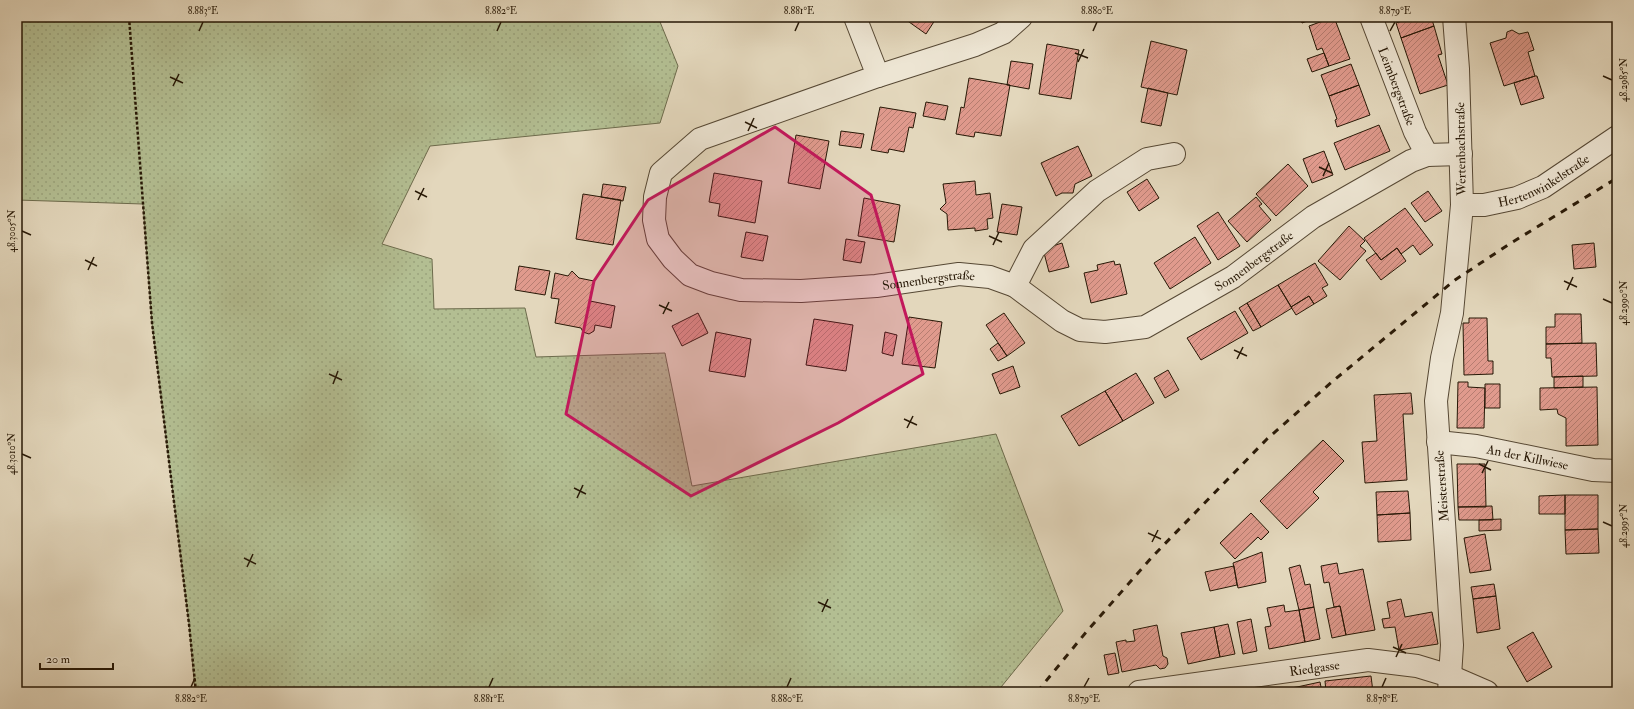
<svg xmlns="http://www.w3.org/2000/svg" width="1634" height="709" font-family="'IM FELL Double Pica',serif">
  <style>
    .grass { fill: url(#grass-dots); stroke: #6d6b4c }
    .building { fill: url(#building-hatch); stroke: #271806 }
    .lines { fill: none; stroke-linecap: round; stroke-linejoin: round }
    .minor-casing { stroke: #564834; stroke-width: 24 }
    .path { stroke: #271806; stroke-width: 2.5; stroke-dasharray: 3 2; stroke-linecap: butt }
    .minor { stroke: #ede5d3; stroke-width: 22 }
    .rail { stroke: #271806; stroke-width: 3; stroke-dasharray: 7 7; stroke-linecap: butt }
    .marked { fill: #c2185b; fill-opacity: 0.2; stroke: #c2185b; stroke-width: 3; stroke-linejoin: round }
    .ticks { fill: none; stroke: #271806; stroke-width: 1.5 }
    .labels { text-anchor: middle; stroke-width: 3; stroke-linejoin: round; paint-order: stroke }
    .street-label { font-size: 13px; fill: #271806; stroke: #ede5d3 }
    .neatline { fill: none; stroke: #271806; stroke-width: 1.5 }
    .ticks-label { font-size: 10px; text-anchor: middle; fill: #271806 }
  </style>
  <defs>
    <pattern id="grass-dots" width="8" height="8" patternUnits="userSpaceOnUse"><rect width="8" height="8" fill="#b3be92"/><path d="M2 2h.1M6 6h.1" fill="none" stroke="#9aa37c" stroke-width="1.8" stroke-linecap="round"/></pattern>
    <pattern id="building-hatch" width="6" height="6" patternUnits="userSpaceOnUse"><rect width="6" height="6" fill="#e09a8d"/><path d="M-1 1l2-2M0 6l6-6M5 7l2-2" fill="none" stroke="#b67d71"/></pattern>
  </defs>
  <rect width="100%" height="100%" fill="#e3d7bc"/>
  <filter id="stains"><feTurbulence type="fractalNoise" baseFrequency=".005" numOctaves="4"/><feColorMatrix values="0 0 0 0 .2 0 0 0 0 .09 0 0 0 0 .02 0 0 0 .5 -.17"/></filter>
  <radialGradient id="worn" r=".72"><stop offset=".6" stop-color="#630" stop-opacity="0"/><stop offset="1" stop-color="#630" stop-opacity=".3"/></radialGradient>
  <path class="grass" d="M17,17H658L678,66L660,123L430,146L382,244L432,259L434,309L525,308L536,357L665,353L692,486L996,434L1063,611L997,692H133L195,691L189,624L152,323L143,204L17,200Z"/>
  <path class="building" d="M902,17H937L926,34Z
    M1300,17H1318L1302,23Z
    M1334,17L1350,59L1329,66L1322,48L1317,50L1309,26Z
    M1414,17H1431L1434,26L1401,38L1396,23Z
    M1434,26L1442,54L1438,55L1448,85L1420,94L1401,38Z
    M1512,30L1519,34L1528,32L1534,50L1528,52L1535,76L1504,86L1490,43L1506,38L1507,32Z
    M1151,41L1187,50L1177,95L1141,87Z
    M1047,44L1079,50L1071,99L1039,94Z
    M1324,53L1329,66L1312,72L1307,59Z
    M1011,61L1033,64L1029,89L1007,85Z
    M1351,64L1359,85L1329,96L1321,75Z
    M1535,76H1537L1544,98L1521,105L1514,83Z
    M969,78L1010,85L1001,136L975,132L974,137L956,134L961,107L964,108Z
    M1359,85L1370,115L1337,127L1335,120L1337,119L1329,96Z
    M1148,88L1168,93L1161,126L1141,122Z
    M926,102L948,106L945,120L923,116Z
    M880,107L916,113L913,128L909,127L904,152L889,149L888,153L871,150Z
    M1379,125L1390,151L1345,170L1334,143Z
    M841,131L864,134L861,148L839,145Z
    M796,135L829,141L820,189L788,183Z
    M1078,146L1092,176L1075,184L1073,193H1062L1056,196L1041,163Z
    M1324,151L1333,175L1312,183L1303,159Z
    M1288,164L1308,186L1276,216L1256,194Z
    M714,173L762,181L755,223L718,216L720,204L709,202Z
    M1147,179L1159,198L1139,211L1127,192Z
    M975,181L976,195L990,193L993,218L987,219L988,229L975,231V228L948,230L947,214L940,209L946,203L943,184Z
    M603,184L626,187L623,201L601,197Z
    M1428,191L1442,211L1425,222L1411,203Z
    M583,194L621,200L613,245L576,239Z
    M1256,197L1262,204L1259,206L1271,220L1247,242L1228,221Z
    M864,198L900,205L894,242L858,236Z
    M1002,204L1022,207L1017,235L997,232Z
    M1405,208L1433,245L1420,255L1413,245L1401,254L1397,248L1381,260L1364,238Z
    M1218,212L1240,246L1218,260L1197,226Z
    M1349,226L1365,241L1360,246L1366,251L1340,280L1318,261Z
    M746,232L768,236L763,261L741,257Z
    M1195,237L1211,263L1170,289L1154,263Z
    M846,239L865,242L861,263L843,260Z
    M1062,243L1069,267L1049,272L1043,249Z
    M1594,243L1596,267L1574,269L1572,245Z
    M1397,248L1406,261L1381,280L1366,260L1376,253L1381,260Z
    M1114,261L1115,265L1120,264L1127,294L1091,303L1084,273L1098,270L1097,265Z
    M1315,263L1328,285L1322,288L1327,296L1314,304L1309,296L1291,307L1278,285Z
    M519,266L550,271L545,295L515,290Z
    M572,271L579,278L594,281L590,301L615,306L611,328L595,325L594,331L589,334L583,332L581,328L555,323L559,299L551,298L555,273L568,276Z
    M1278,285L1292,308L1261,327L1247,303Z
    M1309,296L1314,304L1296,315L1291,307Z
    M1247,303L1261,327L1253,331L1239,308Z
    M1235,311L1248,333L1201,360L1187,338Z
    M698,313L708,333L682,346L672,326Z
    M1004,313L1025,343L1007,356L986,325Z
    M1555,314H1581L1582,343L1546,344V327H1555Z
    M909,317L942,322L935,368L902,364Z
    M1469,318H1487L1488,361H1493V374L1464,375L1463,323H1469Z
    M814,319L853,325L846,371L806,365Z
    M716,332L751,339L745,377L709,371Z
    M885,332L897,335L893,356L882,353Z
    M998,343L1007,356L998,361L990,349Z
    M1596,343L1597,376L1552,377L1551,358H1546V344Z
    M1013,366L1020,387L1000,394L992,374Z
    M1168,370L1179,390L1165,398L1154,378Z
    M1136,373L1154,403L1123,421L1105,391Z
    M1583,376V387L1554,388V377Z
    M1458,382H1468V387L1485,388L1484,428H1457Z
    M1485,384H1500V408H1485Z
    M1597,387L1598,445L1566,446V418L1558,414L1557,409L1540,410V388Z
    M1105,391L1123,421L1079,446L1061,416Z
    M1411,393L1413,414H1403L1407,480L1365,483L1362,442L1377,441L1374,395Z
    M1323,440L1344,461L1313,492L1319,498L1287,529L1260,501Z
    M1457,464H1485L1486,507H1458Z
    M1408,491L1410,513L1377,515L1376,492Z
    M1565,495H1598V529L1565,530Z
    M1565,495V514H1539V496Z
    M1492,506L1493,520H1459L1458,507Z
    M1251,513L1269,532L1261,540L1258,537L1235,559L1220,543Z
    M1410,513L1411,540L1378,542L1377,515Z
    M1501,519V530L1479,531V520Z
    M1598,529L1599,553L1566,554L1565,530Z
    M1485,534L1491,570L1470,573L1464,538Z
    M1262,552L1266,582L1238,588L1233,563Z
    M1337,563L1339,574L1363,569L1375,630L1346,635L1340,606L1334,607L1329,582L1324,583L1321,566Z
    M1300,565L1305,585L1310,584L1314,607L1299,610L1289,568Z
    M1234,566L1237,585L1210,591L1205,572Z
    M1494,584L1496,596L1473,599L1471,587Z
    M1496,596L1500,629L1477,633L1473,599Z
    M1401,599L1405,617L1432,612L1438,644L1399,650L1395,627L1384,628L1382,619L1390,618L1387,602Z
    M1284,605L1285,612L1299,610L1305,642L1269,649L1265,627L1271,626L1267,608Z
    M1340,606L1346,635L1332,638L1326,609Z
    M1314,607L1320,639L1305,642L1299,610Z
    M1251,619L1257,651L1243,654L1237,622Z
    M1228,624L1235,654L1220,657L1214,627Z
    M1157,625L1163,656L1167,658L1168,664L1165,668L1160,669L1156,665L1122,672L1116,642L1126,640V642L1135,641L1133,630Z
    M1214,627L1220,657L1188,664L1181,633Z
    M1533,632L1552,667L1527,682L1507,647Z
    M1115,653L1119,673L1108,675L1104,655Z
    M1371,676L1373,692H1326L1325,681Z
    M1320,682L1322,692H1298L1297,687Z
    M1297,687L1298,692H1266Z"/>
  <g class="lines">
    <defs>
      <g id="minor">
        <path id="s1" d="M855,17L878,76L700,139L661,173L655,197L654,220L658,239L673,259L690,275L711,283L741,290L801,291L876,286L959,274L990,277L1015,286L1062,321L1080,330L1105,332L1145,327L1233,277L1313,217L1411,161L1427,155L1461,154"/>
        <path id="s2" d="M1371,17L1415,132L1427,155"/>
        <path d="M878,76L975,45L1003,33L1021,17"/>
        <path id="s3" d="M1462,205H1484L1517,198L1543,187L1617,137"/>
        <path d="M1015,286L1034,249L1097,191L1147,159L1174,154"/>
        <path id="s4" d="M1438,442L1476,446L1593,470L1617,471"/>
        <path id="s5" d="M1139,692L1368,660L1417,666L1450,676L1487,692"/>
        <path d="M1449,692L1452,645L1436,401L1442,358L1452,313L1462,205L1458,69L1454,17"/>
      </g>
    </defs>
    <use href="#minor" class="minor-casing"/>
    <path class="path" d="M129,17L152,323L189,624L196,692"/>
    <use href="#minor" class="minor"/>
    <path class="rail" d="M1037,692L1087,631L1153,556L1267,439L1333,381L1455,280L1511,243L1617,178"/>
  </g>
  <path class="marked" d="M775,127L871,195L923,374L838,423L691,496L566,414L594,281L648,200Z"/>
  <path class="ticks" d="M199,31L203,22M497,31L501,22M795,31L799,22M1093,31L1097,22M1390,31L1395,22M1075,53L1088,58M1078,62L1084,49M1603,76L1612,80M170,77L183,83M173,86L179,74M745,122L757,128M748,131L754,118M1319,167L1332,173M1323,176L1329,163M415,191L427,197M418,200L424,188M22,231L31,235M989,236L1002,242M993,245L999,232M85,260L97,266M88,270L94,257M1564,281L1577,287M1567,290L1573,277M1603,299L1612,303M659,305L672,311M663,314L669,302M1234,350L1247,356M1237,359L1243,347M329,374L342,380M333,384L338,371M904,419L917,425M907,428L913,416M22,454L31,458M1479,464L1491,470M1482,473L1488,461M574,488L586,494M577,498L583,485M1603,522L1612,526M1148,533L1161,539M1152,542L1158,530M244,558L256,564M247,567L253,554M818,602L831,608M822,612L828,599M1393,647L1406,653M1396,657L1402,644M191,687L195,678M489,687L493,678M787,687L791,678M1084,687L1089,678M1382,687L1386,678"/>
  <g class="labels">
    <g class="street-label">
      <text dy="5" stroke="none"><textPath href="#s2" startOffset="74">Leimbergstraße</textPath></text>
      <text transform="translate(1460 149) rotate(-91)" y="5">Wertenbachstraße</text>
      <text dy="5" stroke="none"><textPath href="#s3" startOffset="87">Hertenwinkelstraße</textPath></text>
      <text dy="5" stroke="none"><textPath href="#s1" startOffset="1021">Sonnenbergstraße</textPath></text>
      <text dy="5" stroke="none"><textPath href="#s1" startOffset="661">Sonnenbergstraße</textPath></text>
      <text dy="5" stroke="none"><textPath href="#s4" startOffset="91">An der Killwiese</textPath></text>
      <text transform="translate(1441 486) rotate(-94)" y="5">Meisterstraße</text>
      <text dy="5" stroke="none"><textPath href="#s5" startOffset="177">Riedgasse</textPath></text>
    </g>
  </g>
  <rect width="1634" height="709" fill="none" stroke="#e3d7bc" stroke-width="44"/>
  <path d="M40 663v6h73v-6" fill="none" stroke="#271806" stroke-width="2"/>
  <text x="46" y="663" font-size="12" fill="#271806" stroke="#ede5d3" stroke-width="3" paint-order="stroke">20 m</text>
  <rect x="22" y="22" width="1590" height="665" class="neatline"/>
  <g class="ticks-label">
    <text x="203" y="14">8.883°E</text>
    <text x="501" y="14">8.882°E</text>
    <text x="799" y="14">8.881°E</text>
    <text x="1097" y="14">8.880°E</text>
    <text x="1395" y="14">8.879°E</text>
    <text transform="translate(1623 80) rotate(-90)" y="4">48.2985°N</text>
    <text transform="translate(11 231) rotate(-90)" y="4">48.3005°N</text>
    <text transform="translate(1623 303) rotate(-90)" y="4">48.2990°N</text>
    <text transform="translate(11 454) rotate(-90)" y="4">48.3010°N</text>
    <text transform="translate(1623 526) rotate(-90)" y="4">48.2995°N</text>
    <text x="191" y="702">8.882°E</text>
    <text x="489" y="702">8.881°E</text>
    <text x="787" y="702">8.880°E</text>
    <text x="1084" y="702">8.879°E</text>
    <text x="1382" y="702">8.878°E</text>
  </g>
  <rect width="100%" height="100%" filter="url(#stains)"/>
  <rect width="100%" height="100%" fill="url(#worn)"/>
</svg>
